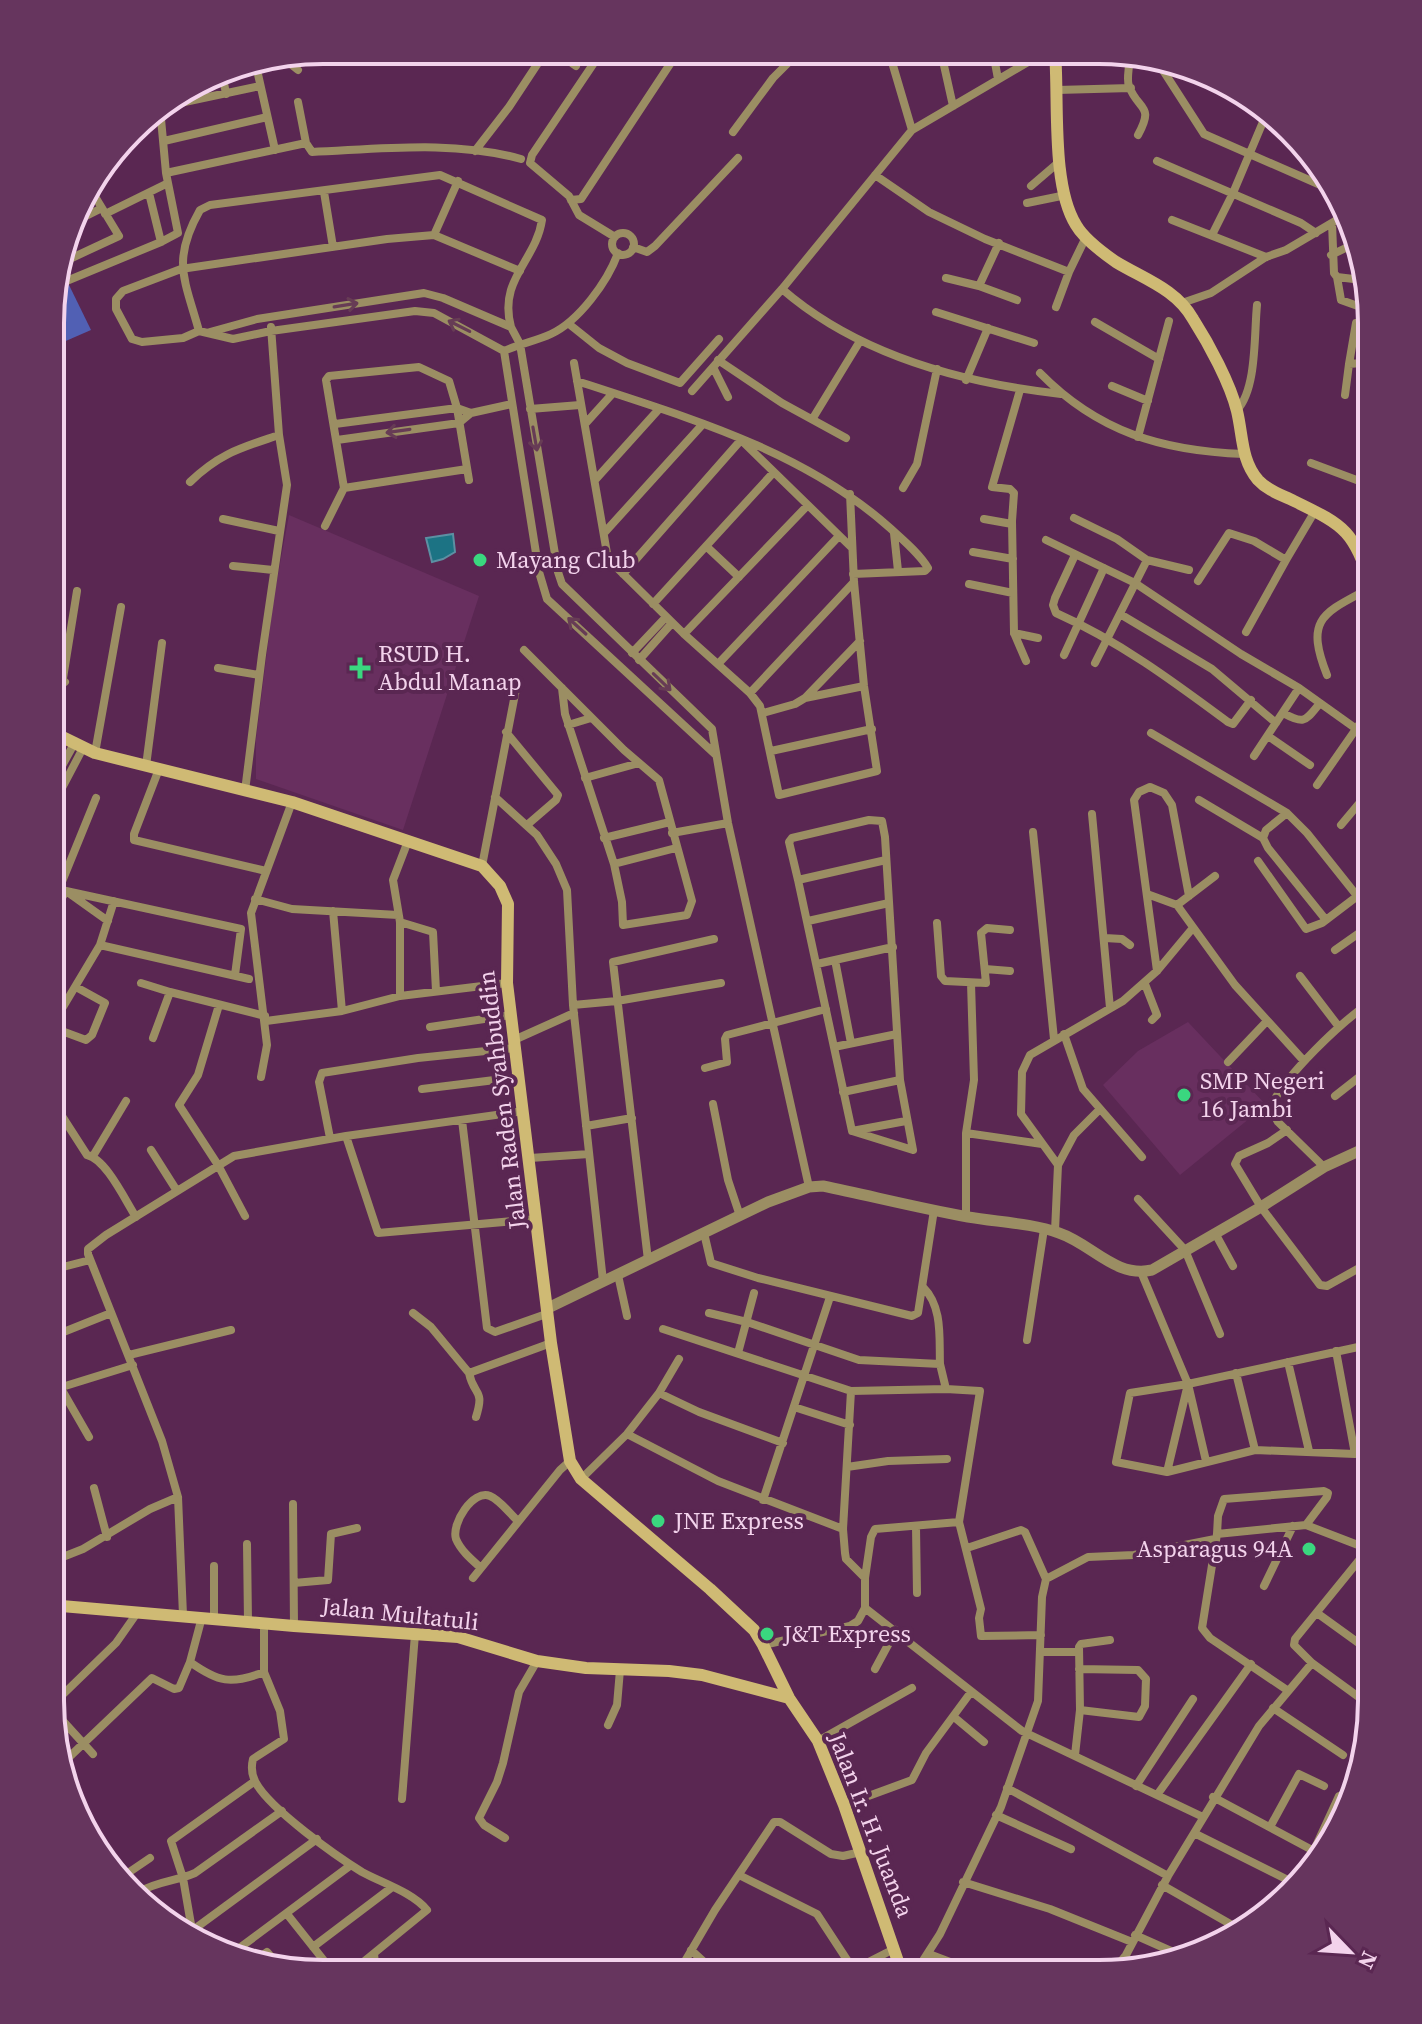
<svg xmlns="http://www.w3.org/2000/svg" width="1422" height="2024" font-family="'Source Serif 4',serif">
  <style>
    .built { fill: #682f5f }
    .green { fill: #5160b4 }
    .water { fill: #1c7384; stroke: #5c90a3; stroke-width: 2 }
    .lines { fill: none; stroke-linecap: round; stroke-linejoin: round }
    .minor { stroke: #9b8e63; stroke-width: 8 }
    .tertiary { stroke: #9b8e63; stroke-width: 11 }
    .secondary { stroke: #cfba74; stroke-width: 12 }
    .oneway { stroke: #673c55 }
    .poi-dot { fill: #3ad77f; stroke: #5a2752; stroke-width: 3 }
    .labels { text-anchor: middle; stroke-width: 8; stroke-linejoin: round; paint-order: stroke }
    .poi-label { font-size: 24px; fill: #f3d3ec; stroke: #5a2752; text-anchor: start }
    .street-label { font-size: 24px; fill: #f3d3ec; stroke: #5a2752 }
    .rim { fill: none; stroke: #f3d3ec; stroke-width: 4 }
  </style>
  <rect width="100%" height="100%" fill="#5a2752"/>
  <path class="built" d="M289,515L479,596L403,830L256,779V739L274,596Z
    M1188,1022L1266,1105L1180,1175L1103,1085L1138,1051Z"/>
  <path class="green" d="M69,285L91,330L52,347V292Z"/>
  <path class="water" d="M453,534L455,552L443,559L432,562L426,538Z"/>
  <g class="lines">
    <path class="minor" d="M468,50L471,56H480L483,50
      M555,51L576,66
      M602,51L532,155L530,163L569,196L579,215L615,237
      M889,52L912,130
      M941,52L953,106
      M993,52L998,79
      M1115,52L1117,58L1129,59C1130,67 1126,79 1129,86C1138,111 1155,104 1138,135
      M255,61L275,150
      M1157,61L1204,134L1325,187L1339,218
      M258,70L288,62L298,70
      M222,72L226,94
      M1214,85L1228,94L1269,112
      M1057,90L1131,88
      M298,102L306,143
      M161,107L260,86
      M733,132L773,78L800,51
      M164,141L267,117
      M475,151L509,107L546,51
      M1157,161L1301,223L1316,233
      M166,173L306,143L312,152C381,149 454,140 521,159
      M875,175L929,212L985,239L1069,272
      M1031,186L1059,162
      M324,192L333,247
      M149,193L161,242
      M571,200L581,199L676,55
      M1027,203L1066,195
      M105,214L168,183
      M1172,220L1266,257
      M74,222L100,209
      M1332,223L1334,273L1337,277L1362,280
      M612 244a11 11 0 1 1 22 0a11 11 0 1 1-22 0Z
      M434,235L458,181
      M1212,235L1233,193L1268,110
      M633,247L647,252L655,246L738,158
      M1331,255L1354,244
      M61,263L119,236L88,185
      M520,271L434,235L387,239L181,269L123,291L116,299V309L132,339L142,342L183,338L199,331L233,339L271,331L415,311L434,313L504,351L539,572L547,599L716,755
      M1337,277L1341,300L1369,310
      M946,278L979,286L999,243
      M979,286L1017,300
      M52,287L161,242L178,233L166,173L160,108
      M782,289C858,355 962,383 1061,394
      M1182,303L1211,293L1266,257L1286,250L1347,214
      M1056,307L1069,272L1086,237
      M936,312L1034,343
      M1095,322L1159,359
      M569,324L599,348L627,363L680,383L719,339
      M199,331C185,280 171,261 200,210L210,205L440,175L542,220C536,261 498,279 511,327
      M210,332L257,319L424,293L443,298L511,327L520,344L558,572L562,584L712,729L728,823L809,1187
      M504,351C519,344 536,341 551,334C579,321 608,281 618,253
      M718,360L782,403L846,438
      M574,363L608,559L684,634L750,693L760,706L779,795L877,771L864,686L854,582L850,494
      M1349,364L1356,323
      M713,367L728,397
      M1040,373C1098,432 1162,451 1244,454
      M966,380L988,328
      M577,381C686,417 803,450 890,528C903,540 919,553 928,568L925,571L853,574
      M1112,386L1148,401
      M1020,390L992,487L1010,489L1014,493L1012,521L1014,633L1026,661
      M692,391L782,289L912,130L1045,52
      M1345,395L1349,364L1362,363L1372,366
      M530,409L580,405
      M1237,410C1257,389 1254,334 1257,305
      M813,418L860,341
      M335,424L457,408L471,413
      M585,424L613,393
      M1138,437L1169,321
      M337,440L459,423L471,413L512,404
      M1311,463L1362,482L1372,489
      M595,480L659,409
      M190,482C220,453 241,448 279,435
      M1362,482L1372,459
      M344,488L467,469
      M903,488L917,464L937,369
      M1074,518L1117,539L1147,560L1095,663
      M223,519L279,531
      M984,519L1012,524
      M325,526L344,488L326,380L329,376L419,367L449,381L457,408L469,480
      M605,532L702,425
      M894,533L898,571
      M1046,540L1135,583L1241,654L1299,688L1355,728
      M706,546L739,577
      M973,552L1013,559
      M1075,555L1055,598L1053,605L1056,613C1119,641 1174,682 1228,722L1233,724L1251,700
      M1147,560L1189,570
      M233,566L273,570
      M623,574L741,440L851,547
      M1198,581L1229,533L1254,541L1286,560L1315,511
      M969,584L1013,593
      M653,604L773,473
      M1120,614L1212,669L1276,723
      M1246,632L1286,560
      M1014,633L1038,638
      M684,634L807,506
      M524,650L624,750L659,780L692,901L687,915L623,925L622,902L614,864L565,714L562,688
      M632,653L666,617
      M1064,655L1104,568
      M639,660L672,623
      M718,664L839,536
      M218,668L259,675
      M52,674L65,682
      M1327,675C1304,617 1324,613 1372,587
      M750,693L854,582
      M805,698L860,641
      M763,713L795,704L805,698L864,686
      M1283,713C1305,725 1305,721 1320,703
      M568,725L591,718
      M506,732L558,795L556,800L527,825
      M1151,733L1287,813L1307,833L1358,897
      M54,734L77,591
      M1268,736L1310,765
      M771,751L872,729
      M95,753L121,607
      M1254,756L1299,688
      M146,766L162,643
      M159,769L134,834V840L266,871
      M585,778L639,763
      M52,784L74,744
      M1317,785L1372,706
      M245,791L262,655L287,485L279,435L271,327
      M495,797L537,835L556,864L567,890L573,1005L603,1281
      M1199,800L1263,838
      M52,807L83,748
      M1287,813L1266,830L1263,838L1268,848L1326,920
      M1092,814L1110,1008
      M1341,825L1372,788
      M1033,832L1054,1039
      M672,833L728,823
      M604,838L670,822
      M1258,861L1306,929L1322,923L1372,885
      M614,864L676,848
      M482,866L516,689
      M798,880L789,842L792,838L869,820L882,821L885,837L900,1080L913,1150L852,1131L798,880L886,860
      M51,886L66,891L241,929L235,975
      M59,889L96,798
      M1147,894L1177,905L1235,985L1304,1061
      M255,899L292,909L398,915
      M1177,905L1215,876
      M333,911L342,1011
      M51,916L66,891L108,921
      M808,921L889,903
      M400,922L433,932L436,991
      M937,923L941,976L945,981L986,983L981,933L987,928L1010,930
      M1105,938L1122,939L1130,945
      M100,945L249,979
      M1335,950L1372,924
      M835,960L851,1043
      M817,964L893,947
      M985,969L1010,971
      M1157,971L1134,800L1139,792L1150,787L1164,793L1172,805L1189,896
      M1300,976L1339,1027
      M141,983L170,992
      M1145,984L1157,1015L1152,1020
      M400,996V922L393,880L408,841
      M219,1005L198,1075L179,1105L218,1165L245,1216
      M573,1005L617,1001L721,983
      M1360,1009L1372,1024
      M266,1021L342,1011L400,996L507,983
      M51,1027L100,945L114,901
      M51,1027L86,1040L92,1035L105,1003L76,987
      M430,1027L511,1015
      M1064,1034L1083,1089L1142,1157
      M153,1038L170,992L265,1016
      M514,1040L574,1013
      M834,1047L897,1034
      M1228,1062L1267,1021
      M705,1068L727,1062L725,1039L727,1035L826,1009
      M261,1077L267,1045L251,913L292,802
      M422,1089L519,1077
      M843,1092L900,1080
      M1335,1096L1372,1067
      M51,1099L87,1155C106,1159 125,1200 136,1217
      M713,1104L728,1180L740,1216
      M462,1120L487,1328L495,1332L549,1313
      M586,1126L632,1118
      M1287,1130L1268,1143L1239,1156L1235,1164L1261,1207L1320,1285L1327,1286L1361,1267
      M852,1131L906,1121
      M966,1133L1042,1144
      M346,1136L378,1233L537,1219
      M330,1138L319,1082L322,1073L418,1058L515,1048
      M151,1150L177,1191
      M93,1156L126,1101
      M530,1158L589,1154
      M1058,1165L1021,1114L1022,1072L1030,1055L1123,1001L1157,971L1192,929
      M1324,1167L1278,1122L1270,1108C1285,1075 1341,1022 1372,1001
      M1138,1199L1185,1250L1220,1334
      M966,1217V1133L974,1080L971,983
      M1055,1231L1058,1165L1074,1135L1100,1109
      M704,1233L711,1263L758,1278L912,1316L918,1313L934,1210
      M1215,1233L1233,1266
      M648,1260L613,962L714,939
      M51,1270L90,1260
      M1141,1272L1188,1384L1372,1344
      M618,1275L627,1316
      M923,1287C943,1307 939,1338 940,1364
      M413,1313L431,1327L469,1373L551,1343
      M709,1313L747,1322L859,1360L940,1364L946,1389
      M663,1329L851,1391
      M51,1337L111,1313
      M1027,1340L1044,1229
      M738,1353L754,1293
      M129,1355L231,1330
      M1288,1362L1309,1451
      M51,1371L89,1437
      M469,1373C474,1397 485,1388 476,1417
      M1236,1373L1255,1450
      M1188,1384L1167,1472L1255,1450L1355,1454L1336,1351
      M62,1387L133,1365
      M659,1393L679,1359
      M794,1407L850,1425
      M627,1434L718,1481L843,1529
      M847,1467L888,1461L947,1459
      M1167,1472L1116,1462L1130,1393L1188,1384L1206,1461
      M581,1479L627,1434L659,1393L699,1412L783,1443
      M94,1488L107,1537
      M763,1500L829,1300
      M293,1504L294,1626
      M959,1522L981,1609L979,1618L981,1636L1041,1635
      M916,1527L917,1593
      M1217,1534L1218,1516L1224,1499L1324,1491L1328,1493L1327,1497L1306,1525
      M247,1544L248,1622
      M967,1548L1021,1530L1025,1532L1046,1579
      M50,1562L83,1549L150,1509L178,1497
      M481,1568C472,1560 461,1551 456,1539C451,1524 473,1489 490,1496C500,1500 510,1514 518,1521
      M473,1578L560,1470L570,1461
      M294,1583L328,1580L331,1534L357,1528
      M1264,1586L1293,1526
      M865,1608V1578L846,1559L845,1553L843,1529L851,1391L946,1389L980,1391L959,1522L875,1529L871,1537L865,1578
      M1317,1613L1371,1652
      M183,1615L178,1497L162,1441L88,1254V1249L106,1235L234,1156L346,1136L524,1111
      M214,1618V1566
      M264,1624V1672L280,1711L284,1739L253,1759C251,1767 252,1776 256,1783C270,1809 336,1856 362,1872C382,1883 412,1892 427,1910L351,1972
      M763,1645L850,1626L858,1621L865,1608L1022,1731L1203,1817
      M1041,1652H1078
      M190,1662C218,1682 231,1685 264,1672
      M1312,1663L1294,1645L1295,1639L1369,1548
      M875,1669L896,1630
      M1079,1669L1138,1670L1146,1679L1145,1706L1139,1717L1080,1710
      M1287,1690L1210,1638L1202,1628L1217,1534L1306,1525L1371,1550
      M51,1706L116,1643L137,1613
      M1273,1708L1343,1755
      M52,1709L93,1754
      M954,1717L984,1742
      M608,1725L617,1705L620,1670
      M818,1741L912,1688
      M1075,1755L1080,1710L1079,1647L1081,1644L1110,1640
      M64,1762L152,1678L174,1689L179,1688L190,1662L202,1617
      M1136,1786L1193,1699
      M1007,1788L1168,1876
      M1157,1795L1251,1664
      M1213,1797L1314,1851
      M402,1799L415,1634
      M844,1805L912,1780L926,1753L971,1692
      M996,1815L1071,1849
      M1270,1827L1299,1774L1324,1786
      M1194,1833L1292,1882
      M505,1838L484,1825L479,1818L497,1782L503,1763L519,1692L537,1661
      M1304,1872L1339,1796L1346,1794
      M125,1875L150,1858
      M739,1875L817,1914L853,1969
      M963,1882L1050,1909L1132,1942
      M1162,1885L1239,1929
      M141,1891L148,1902
      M139,1892C157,1881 177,1881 195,1873L282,1811
      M287,1914L333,1972
      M193,1930L317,1839
      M1135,1935L1180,1955
      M193,1936L183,1878L171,1841L255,1781
      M313,1947L391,1888
      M691,1950L716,1973
      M234,1952L351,1865
      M374,1954L376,1972
      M929,1954L958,1965
      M256,1960L267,1952L283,1970
      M1113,1971L1126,1955L1168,1876L1259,1726L1312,1663L1371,1706
      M678,1973L715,1910L774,1822H780L831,1854L843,1856L861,1852
      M742,1973L747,1969L757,1973
      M847,1973L894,1949
      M915,1973L940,1934L1001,1807L1038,1701L1042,1597L1046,1579L1088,1557L1134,1555L1215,1539"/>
    <path class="tertiary" d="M548,1308L768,1202L809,1187L823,1186C871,1196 919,1208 968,1217C997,1222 1031,1223 1059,1233C1092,1244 1115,1278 1152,1270L1261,1207L1324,1167L1372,1145"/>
    <path class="secondary" d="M1055,52C1059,100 1051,185 1076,225C1084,239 1103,253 1116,262C1144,279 1176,289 1193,319C1209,344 1230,383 1237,411C1243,436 1241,460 1258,480C1268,491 1282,495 1294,501C1348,527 1352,531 1372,586
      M52,732L95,753L292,802L482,866L500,886L508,904L507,983L551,1343L570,1461L581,1479L710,1589L754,1630L763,1645L789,1698L818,1741L844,1805L902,1973
      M50,1605L294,1626L458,1637L537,1661L586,1668L669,1671L702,1675L789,1698"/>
  </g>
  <defs><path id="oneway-shaft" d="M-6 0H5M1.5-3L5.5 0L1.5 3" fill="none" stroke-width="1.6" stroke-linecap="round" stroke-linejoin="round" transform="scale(2)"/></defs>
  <g class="oneway">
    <use href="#oneway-shaft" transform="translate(346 305) rotate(-9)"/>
    <use href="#oneway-shaft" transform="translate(459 326) rotate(-153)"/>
    <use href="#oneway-shaft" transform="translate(398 431) rotate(172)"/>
    <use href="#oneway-shaft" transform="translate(535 439) rotate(80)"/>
    <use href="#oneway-shaft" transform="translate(577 626) rotate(-138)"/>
    <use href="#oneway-shaft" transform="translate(662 682) rotate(44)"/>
  </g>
  <g class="poi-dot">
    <circle cx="480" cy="560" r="8"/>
    <path d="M356 656h8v8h8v8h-8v8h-8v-8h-8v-8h8z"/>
    <circle cx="1184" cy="1095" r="8"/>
    <circle cx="658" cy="1521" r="8"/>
    <circle cx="1309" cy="1549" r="8"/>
    <circle cx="767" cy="1634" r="8"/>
  </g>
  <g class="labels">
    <g class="poi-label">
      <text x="496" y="568">Mayang Club</text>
      <text x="378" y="662">RSUD H.<tspan x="378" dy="28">Abdul Manap</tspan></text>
      <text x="1200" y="1089">SMP Negeri<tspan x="1200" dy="28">16 Jambi</tspan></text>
      <text x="674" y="1529">JNE Express</text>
      <text x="1293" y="1557" text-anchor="end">Asparagus 94A</text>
      <text x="783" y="1642">J&amp;T Express</text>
    </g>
    <g class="street-label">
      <text transform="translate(502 1100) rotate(-97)" y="8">Jalan Raden Syahbuddin</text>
      <text transform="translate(400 1614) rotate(6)" y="8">Jalan Multatuli</text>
      <text transform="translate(871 1825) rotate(69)" y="8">Jalan Ir. H. Juanda</text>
    </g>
  </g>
  <path d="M0 0H1422V2024H0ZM323 64H1099A259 259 0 0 1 1358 323V1701A259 259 0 0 1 1099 1960H323A259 259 0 0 1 64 1701V323A259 259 0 0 1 323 64Z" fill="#66355e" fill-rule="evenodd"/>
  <path class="rim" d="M323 64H1099A259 259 0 0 1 1358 323V1701A259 259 0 0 1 1099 1960H323A259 259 0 0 1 64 1701V323A259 259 0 0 1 323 64Z"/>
  <g transform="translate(1350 1952) rotate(115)" stroke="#5a2752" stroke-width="6" paint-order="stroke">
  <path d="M0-6L14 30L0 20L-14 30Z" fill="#f3d3ec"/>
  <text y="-12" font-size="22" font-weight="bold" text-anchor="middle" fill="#f3d3ec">N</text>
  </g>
</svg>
